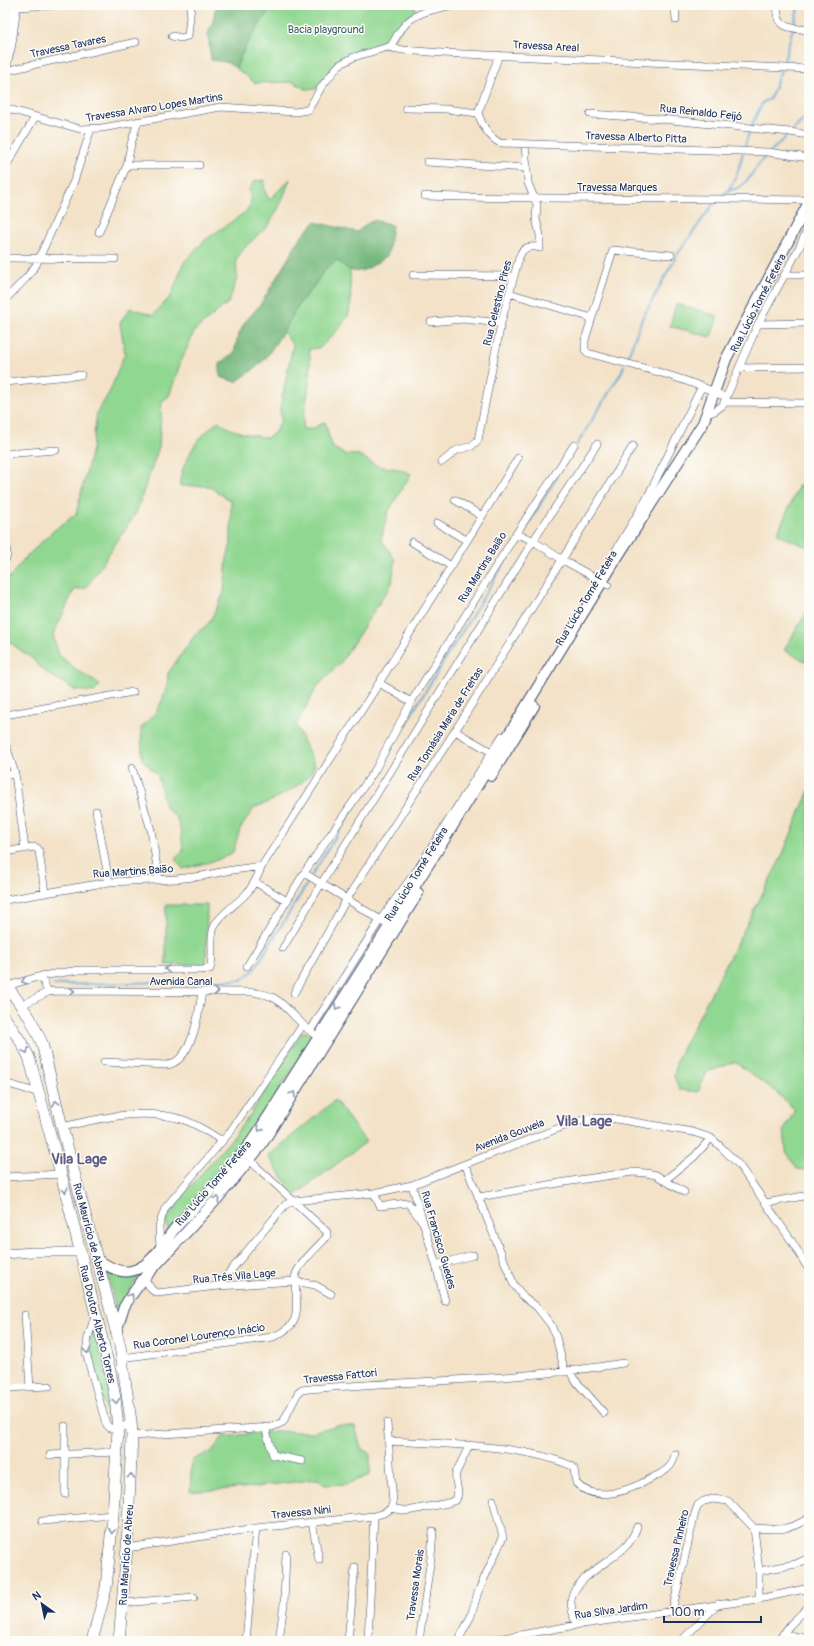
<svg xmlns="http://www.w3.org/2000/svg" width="814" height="1646" font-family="Pangolin,sans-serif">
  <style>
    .green { fill: #90d791; stroke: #568378 }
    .forest { fill: #74b87b; stroke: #48746c }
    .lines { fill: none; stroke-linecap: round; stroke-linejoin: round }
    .stream { stroke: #5da6d4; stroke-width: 2 }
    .minor-casing { stroke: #3b4a6e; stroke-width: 8 }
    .tertiary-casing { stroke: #3b4a6e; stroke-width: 10 }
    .secondary-casing { stroke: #3b4a6e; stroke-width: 12 }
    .primary-casing { stroke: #3b4a6e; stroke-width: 12 }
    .minor { stroke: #fff; stroke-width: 7 }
    .tertiary { stroke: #fff; stroke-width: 9 }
    .secondary { stroke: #fff; stroke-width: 10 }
    .primary { stroke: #fff; stroke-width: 11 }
    .oneway { stroke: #8d97ae }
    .labels { text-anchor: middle; stroke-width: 3; stroke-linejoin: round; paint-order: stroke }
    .park-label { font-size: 11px; fill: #3e616d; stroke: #fdfcf7 }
    .street-label { font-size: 11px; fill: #1b2f5e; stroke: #fdfcf7 }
    .district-label { font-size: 15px; font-weight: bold; fill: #605c87; stroke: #fdfcf7 }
  </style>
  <rect width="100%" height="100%" fill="#fdfcf7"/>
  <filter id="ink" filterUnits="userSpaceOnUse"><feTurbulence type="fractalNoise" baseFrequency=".025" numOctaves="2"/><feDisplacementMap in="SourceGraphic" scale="8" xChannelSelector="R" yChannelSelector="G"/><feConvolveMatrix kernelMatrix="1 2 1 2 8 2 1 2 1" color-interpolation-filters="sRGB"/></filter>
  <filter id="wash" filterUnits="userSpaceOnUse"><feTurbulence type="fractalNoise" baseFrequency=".012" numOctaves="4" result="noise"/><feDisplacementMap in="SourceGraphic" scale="16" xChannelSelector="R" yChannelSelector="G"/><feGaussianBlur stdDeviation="0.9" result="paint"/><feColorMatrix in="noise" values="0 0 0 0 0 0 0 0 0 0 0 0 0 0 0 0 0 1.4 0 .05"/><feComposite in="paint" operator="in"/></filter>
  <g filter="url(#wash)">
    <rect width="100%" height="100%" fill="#f3e2c7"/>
    <path class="green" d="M272,5H415V13L387,47C368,45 348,54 333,67C326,73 321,82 316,89H305L294,82L255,83L236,68L245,47Z
      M290,179L281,203L269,225L247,245L236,259L237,278L229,302L195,330L180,364L169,396L162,401L159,447L136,513L86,588L74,590L53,635L59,655L76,669L100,685L94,692L74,690L67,685L45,672L30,657L5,639V583L24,559L53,531L76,514L92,449L97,413L110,391L125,353L120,323L130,308L153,315L171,296L184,262L205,240L247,211L251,202L249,190L254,181L265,180L264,189L269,200Z
      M337,260L350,270L351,304L348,316L335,333L320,348L309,349C314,375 304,403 303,429H312L325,422L332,447L344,454L359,455L377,466L399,469L411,474L388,512L381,539L395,560L392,583L341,662L317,687L296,725L315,765C313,769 310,775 307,778C294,789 271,803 255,807L240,829L233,852L217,860L183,869L175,859L183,851L181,832L176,817L165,807L158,776L142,759L141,728L156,712L162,701L167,685L168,673L195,635L209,623L224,593L227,558L231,544V501L208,486H180C178,474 190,452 197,442C203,434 211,428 218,421C232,433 249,434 267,438L274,433L281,421L280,408L293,345L283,332L300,302L311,290L327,267Z
      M676,304L718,316L711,337L670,326Z
      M799,485L809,490V548L777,534Z
      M809,608V663L784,650Z
      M809,790V1170L797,1169L786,1151L784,1130L795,1110L775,1091L735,1062L707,1072L698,1092L680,1090L674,1077L677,1059L782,856Z
      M166,905H207L206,964L166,965Z
      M302,1032H305L314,1036L239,1153L168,1233L166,1221L171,1209L228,1143L250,1115Z
      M335,1100L366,1142L295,1195L268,1156Z
      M107,1272C119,1277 127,1280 140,1276L130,1289L117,1314Z
      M95,1332L97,1334L110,1397L111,1419L109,1421L108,1419L89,1352L92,1334Z
      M338,1425L355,1426L361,1448L370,1453V1475L347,1484L324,1485L318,1479L255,1487L190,1492L192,1460L211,1452L223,1437L275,1431L313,1432Z"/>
    <path class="forest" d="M221,5H272L245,47L236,68L226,62L211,60L208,34L213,21L215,9Z
      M375,220L392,225L388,255C379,261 362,276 350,270C345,268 341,263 337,260L327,267L311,290L300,302L283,332L265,359L253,370L236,382L220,377V363L234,353L238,336L245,322L260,305L301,237L315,222L357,232L369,222Z"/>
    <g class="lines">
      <path class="stream" d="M783,65L799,5
        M793,130L809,114
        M771,151L790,133
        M729,189C739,175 740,161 745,145C750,129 755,116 763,102L770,99L781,70
        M719,197C727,188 734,191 741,186C753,177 757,163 768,154
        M626,361L642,319L677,255L716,200
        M576,446L621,373L624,366
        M390,749L557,477
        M312,875L360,797
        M53,985L241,980L254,970L310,879
        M5,1004L11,1001"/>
    </g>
  </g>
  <g filter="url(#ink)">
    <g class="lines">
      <defs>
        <path id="minor" d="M675,5L676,20
          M778,5C775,29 790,28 809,30
          M15,7L57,5
          M172,36L181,38L188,36L191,5
          M390,47C395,40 398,32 404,26C415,11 436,10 452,5
          M499,55L478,113C482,125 489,137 500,143L768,152L809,158
          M5,71L136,42
          M5,108L80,129L102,128L221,107L295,112L308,110L322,86L339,65L354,57L388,47L403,50L442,53L809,69
          M406,108L446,109L478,113
          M590,114L661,119L790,132L809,135
          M427,162L526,168
          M127,165H199
          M5,168L35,117
          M425,196C553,200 681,197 809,200
          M99,232L127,165L131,144L138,121
          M671,255L613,250L585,340V350L588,353C633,366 679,375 721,395
          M5,258L115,259
          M413,275L514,276
          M785,275H809
          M509,293L592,318
          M5,300L27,277L36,265L74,181L91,129
          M431,322L463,319L501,323
          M758,324L809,323
          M739,368L809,367
          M5,382L81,375
          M724,402L809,403
          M707,414L715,411L723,405L758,324L799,248L809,226
          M5,454L56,450
          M442,462L457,450L472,446L478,440L501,323L519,258C522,247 530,245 540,248V235L536,219L537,205L528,183L525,145
          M455,500L482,516
          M437,523L466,540
          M5,532L7,556L5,561
          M516,534L530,539L561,559L608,585
          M412,542L451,566
          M616,550L646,500L702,386
          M379,683L411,702
          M5,715L133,692
          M455,731L495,754
          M7,748L15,774L25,849
          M132,768L151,830L159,880
          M5,775L15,774
          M96,811L109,882
          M5,852L33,847L37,848L39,851L45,893
          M304,873L384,922
          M255,882L287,901
          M5,900L109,882L176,879L202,876L226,871L262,866
          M283,948L321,884L533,541L597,444
          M247,966L304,873L375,770L411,702L516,534L574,445
          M41,976L48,992
          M7,986L41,976L79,970H201L210,969C215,954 208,937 216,923C224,912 236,904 245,895C253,887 258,876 262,866L379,683L518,458
          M294,993L346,900L455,731L633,446
          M22,1005L48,992L56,991L253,992C260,994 267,994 274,998C288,1006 299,1024 314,1034
          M310,1031L380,920L419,867L502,736
          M104,1062L166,1065C192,1063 199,1013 202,992
          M5,1083L39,1093
          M62,1127C100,1118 142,1108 181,1119C195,1123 210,1133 222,1141
          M465,1164L514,1285L524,1297L537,1307L551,1325L556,1337L565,1372
          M5,1177L61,1174
          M665,1180L694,1157L711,1138
          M412,1185L436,1265L445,1301
          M374,1193L380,1206L408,1203L422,1221
          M479,1197L565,1182L633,1172L646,1173L656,1175L684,1192
          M766,1203L809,1195
          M160,1249L159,1226L165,1208L230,1132L302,1026
          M436,1265L473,1255
          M144,1278L152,1290L157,1293L218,1286L295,1281L315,1285L331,1294
          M218,1286L285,1205L293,1201L374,1193L412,1185L465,1164L575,1122L595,1118H610L693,1132L711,1138L721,1147L739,1165L791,1240L809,1270
          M25,1315L30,1387
          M95,1316L88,1337L86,1353L106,1424L110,1428L121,1429L131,1421
          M122,1358L273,1337C297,1326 298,1318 296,1293C295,1286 294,1280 296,1274C299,1264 316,1248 324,1240L327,1236V1232L246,1157
          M570,1371L574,1379L604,1413
          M5,1388L49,1386
          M65,1426V1494
          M265,1427L273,1455L302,1461
          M132,1436L272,1427L283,1422L298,1393L302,1390L309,1389C413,1380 519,1381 623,1363
          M388,1441C444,1444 521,1444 572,1466L574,1469L576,1483C595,1504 631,1490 652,1478C657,1475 664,1473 668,1468C672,1465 674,1459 675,1454
          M50,1455L116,1452
          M391,1508L407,1511L448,1503L456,1500C461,1491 454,1483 456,1473L469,1446
          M42,1521L113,1515
          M312,1522L319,1560
          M754,1528C778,1530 788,1531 809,1518
          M127,1548L256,1528L374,1516C383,1513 390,1513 393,1503L387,1423
          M759,1571L796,1564L809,1558
          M123,1603L194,1597
          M672,1612L695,1513L698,1505L704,1501L713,1499L728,1501L754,1528L759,1571V1599
          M576,1625C574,1618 571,1609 571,1601C572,1580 611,1561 624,1548C631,1542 634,1535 637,1527
          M783,1634L809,1639
          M246,1641L256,1528
          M279,1641L284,1603L286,1554
          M348,1641L355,1567
          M368,1641L374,1516
          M419,1641L431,1557L433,1531
          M458,1641L471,1616L478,1592L503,1537L493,1500
          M486,1641L576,1625L759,1599L809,1588
          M681,1641L718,1604
          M778,1641L790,1625L809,1606"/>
        <path id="tertiary" d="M5,1254L33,1252H81"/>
        <path id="secondary" d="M491,776L534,706
          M97,1260C107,1265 119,1274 131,1271C153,1266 163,1242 176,1227C205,1197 233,1168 257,1134L444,840L618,556L703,423L726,359L809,202
          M116,1332L124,1307L130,1297L144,1278L217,1199L260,1147L418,893"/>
        <path id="primary" d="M5,64L10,44L15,5
          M5,983L30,1018L42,1043L62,1127L120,1346L131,1421L132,1436L127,1548L119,1641
          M5,1018L21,1042L29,1057L61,1174L110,1371L115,1398L118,1429L113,1515L106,1588L92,1641"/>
      </defs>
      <use href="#minor" class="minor-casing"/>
      <use href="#tertiary" class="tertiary-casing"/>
      <use href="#secondary" class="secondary-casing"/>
      <use href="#primary" class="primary-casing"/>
      <use href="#minor" class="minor"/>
      <use href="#tertiary" class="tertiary"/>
      <use href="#secondary" class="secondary"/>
      <use href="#primary" class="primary"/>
    </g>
    <defs><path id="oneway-chevron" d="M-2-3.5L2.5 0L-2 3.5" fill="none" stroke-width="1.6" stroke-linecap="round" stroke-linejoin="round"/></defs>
    <g class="oneway">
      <use href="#oneway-chevron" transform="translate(167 969) rotate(179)"/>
      <use href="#oneway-chevron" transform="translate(24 981) rotate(164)"/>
      <use href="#oneway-chevron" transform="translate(72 991)"/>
      <use href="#oneway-chevron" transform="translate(216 992)"/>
      <use href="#oneway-chevron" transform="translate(337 1007) rotate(123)"/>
      <use href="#oneway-chevron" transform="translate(26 1051) rotate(65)"/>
      <use href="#oneway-chevron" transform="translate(293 1094) rotate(-58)"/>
      <use href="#oneway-chevron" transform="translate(56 1103) rotate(-104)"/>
      <use href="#oneway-chevron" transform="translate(260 1129) rotate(123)"/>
      <use href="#oneway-chevron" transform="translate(65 1190) rotate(76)"/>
      <use href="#oneway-chevron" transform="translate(217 1199) rotate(-48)"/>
      <use href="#oneway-chevron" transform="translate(131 1296) rotate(-57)"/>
      <use href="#oneway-chevron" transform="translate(87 1351) rotate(86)"/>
      <use href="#oneway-chevron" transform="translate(116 1401) rotate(84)"/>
      <use href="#oneway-chevron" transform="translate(131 1476) rotate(-87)"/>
      <use href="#oneway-chevron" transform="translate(112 1531) rotate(95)"/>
    </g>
  </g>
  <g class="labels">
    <g class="park-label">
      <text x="326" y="33">Bacia playground</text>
    </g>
    <g class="street-label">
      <text transform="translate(68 46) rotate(-12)" y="4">Travessa Tavares</text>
      <text transform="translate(546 46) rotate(3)" y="4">Travessa Areal</text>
      <text transform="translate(154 107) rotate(-9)" y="4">Travessa Alvaro Lopes Martins</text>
      <text transform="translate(701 112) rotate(6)" y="4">Rua Reinaldo Feijó</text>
      <text transform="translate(636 137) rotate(2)" y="4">Travessa Alberto Pitta</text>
      <text x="617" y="191">Travessa Marques</text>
      <text transform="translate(497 303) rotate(-76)" y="4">Rua Celestino Pires</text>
      <text transform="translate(758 303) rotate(-63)" y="4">Rua Lúcio Tomé Feteira</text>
      <text transform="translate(482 567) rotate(-58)" y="4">Rua Martins Baião</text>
      <text transform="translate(586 598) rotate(-59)" y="4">Rua Lúcio Tomé Feteira</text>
      <text transform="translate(445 724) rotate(-58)" y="4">Rua Tomásia Maria de Freitas</text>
      <text transform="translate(133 871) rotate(-4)" y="4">Rua Martins Baião</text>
      <text transform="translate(416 874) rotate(-58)" y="4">Rua Lúcio Tomé Feteira</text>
      <text x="181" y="985">Avenida Canal</text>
      <text transform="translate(509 1135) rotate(-21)" y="4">Avenida Gouveia</text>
      <text transform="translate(213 1183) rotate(-49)" y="4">Rua Lúcio Tomé Feteira</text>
      <text transform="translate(90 1232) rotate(75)" y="4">Rua Maurício de Abreu</text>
      <text transform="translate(439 1240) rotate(74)" y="4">Rua Francisco Guedes</text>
      <text transform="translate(234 1276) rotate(-5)" y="4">Rua Três Vila Lage</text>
      <text transform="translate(98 1324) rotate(76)" y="4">Rua Doutor Alberto Torres</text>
      <text transform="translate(199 1336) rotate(-8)" y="4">Rua Coronel Lourenço Inácio</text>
      <text transform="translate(340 1376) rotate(-6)" y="4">Travessa Fattori</text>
      <text transform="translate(301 1512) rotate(-6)" y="4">Travessa Nini</text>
      <text transform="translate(676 1548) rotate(-77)" y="4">Travessa Pinheiro</text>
      <text transform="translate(126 1555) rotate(-86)" y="4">Rua Maurício de Abreu</text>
      <text transform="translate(415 1585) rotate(-82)" y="4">Travessa Morais</text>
      <text transform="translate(611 1610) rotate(-8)" y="4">Rua Silva Jardim</text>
    </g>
    <g class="district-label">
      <text x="584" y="1126">Vila Lage</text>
      <text x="79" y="1164">Vila Lage</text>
    </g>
  </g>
  <rect width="814" height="1646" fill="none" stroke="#fdfcf7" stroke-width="20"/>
  <g transform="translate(42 1604) rotate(327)" stroke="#fdfcf7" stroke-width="3" paint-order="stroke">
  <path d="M0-3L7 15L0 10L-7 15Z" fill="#1b2f5e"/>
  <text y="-6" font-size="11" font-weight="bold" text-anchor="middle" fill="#1b2f5e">N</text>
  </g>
  <path d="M664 1616v6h97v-6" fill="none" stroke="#1b2f5e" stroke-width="2"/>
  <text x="670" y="1616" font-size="12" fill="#1b2f5e" stroke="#fdfcf7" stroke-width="3" paint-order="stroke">100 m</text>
</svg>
